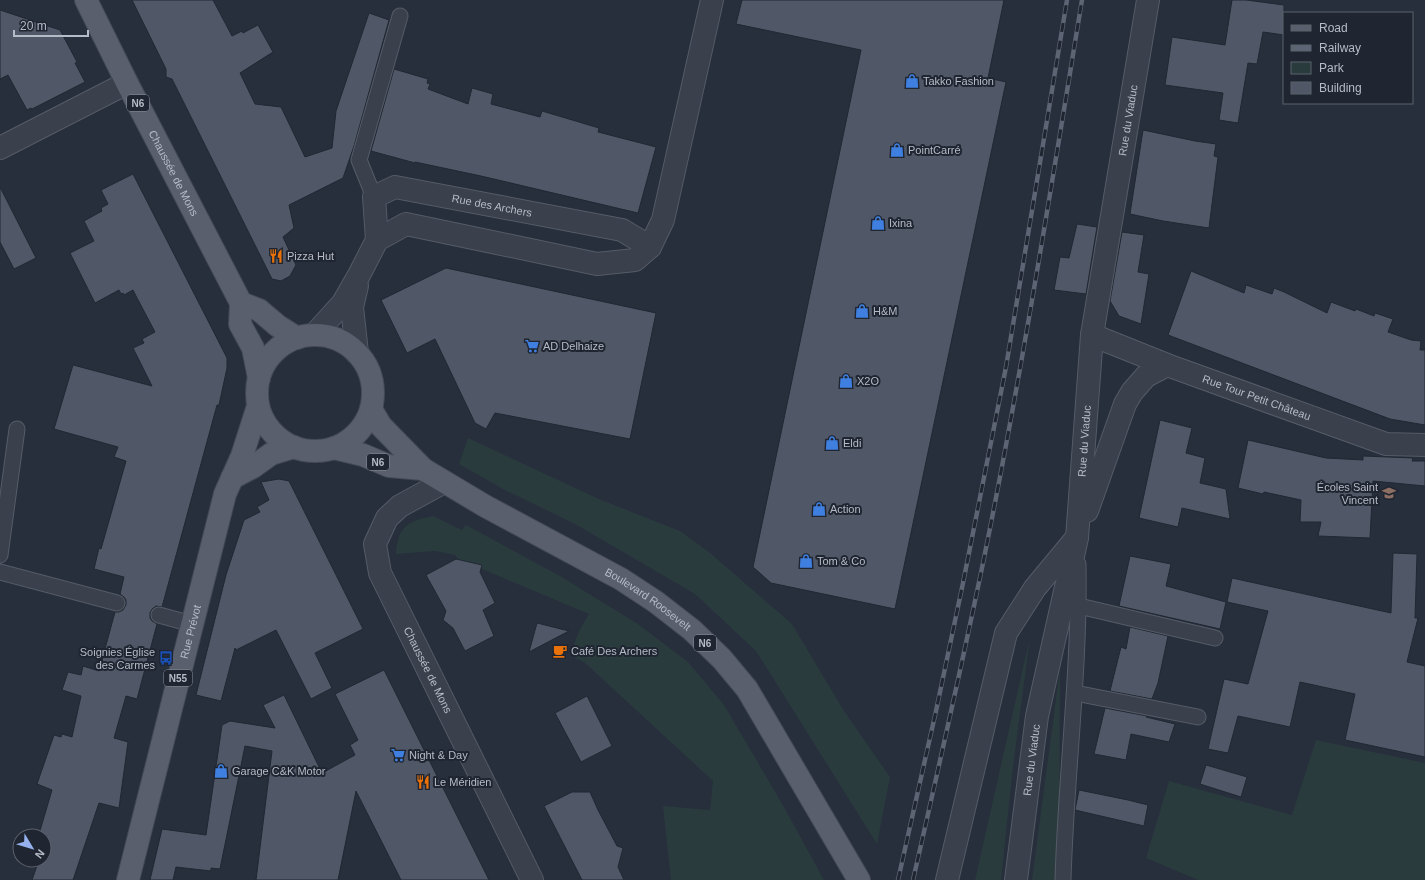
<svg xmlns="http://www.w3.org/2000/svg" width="1425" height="880" font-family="Helvetica,sans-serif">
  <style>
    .green { fill: #2a3b3e }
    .building { fill: #505767; stroke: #212833 }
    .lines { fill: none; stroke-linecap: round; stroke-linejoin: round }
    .lane-casing { stroke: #555c67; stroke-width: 17 }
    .street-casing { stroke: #555c67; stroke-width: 24 }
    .primary-casing { stroke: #434a55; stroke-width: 24 }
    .lane { stroke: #3a414c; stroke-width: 15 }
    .street { stroke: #3a414c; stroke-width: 22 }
    .primary { stroke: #595f6c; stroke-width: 22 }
    .rail-casing { stroke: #5d6473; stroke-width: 4.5 }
    .rail { stroke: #1f2631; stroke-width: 3; stroke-dasharray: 9; stroke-linecap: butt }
    .labels { text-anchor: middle; stroke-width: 4; stroke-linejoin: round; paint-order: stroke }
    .shield { fill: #1f2631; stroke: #898f9a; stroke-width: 1 }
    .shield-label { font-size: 10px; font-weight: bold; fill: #b6bcc7 }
    .poi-label { font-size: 11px; fill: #b6bcc7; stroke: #1f2631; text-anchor: start }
    .street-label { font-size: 11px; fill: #b6bcc7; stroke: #1f2631 }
  </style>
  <rect width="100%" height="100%" fill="#272e3c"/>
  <path class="green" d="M468,438L599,499L680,531L709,552L792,624L844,711L890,777L877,844L756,651L695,594L575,524L501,488L459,464Z
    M433,516L462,530L466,525L560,576L638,624L688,662L724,705L784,807L824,880H671L663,806L710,810L713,781L584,662L575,658L574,644L580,629L589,614L458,559L455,555L435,551L396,554C398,526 408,521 433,516Z
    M1030,637L1013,767L1001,880H975Z
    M1060,669L1059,880H1032Z
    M1316,740L1425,763V880H1198L1146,858L1169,781L1292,815Z"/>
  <path class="building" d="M132,0H213L232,36L242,31L243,33L258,25L273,52L240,73L255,104L281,107L305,157L332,148L336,111L369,13L389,20L354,146L343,178L289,205L294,228L283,237L296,265L290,276L281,281L272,279L172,79L166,77V69Z
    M742,0H1004L988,78L1006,82L895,609L771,583L753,567L861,50L736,24Z
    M1232,0H1246L1284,5V35L1263,32L1257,64L1248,63L1238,123L1219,120L1223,93L1165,85L1172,37L1225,45Z
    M0,10L60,30L77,62L75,63L85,82L32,109L31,108L27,110L8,75L0,79Z
    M394,69L428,79L427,83L430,84L428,89L468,104L472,88L493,94L491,104L540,117L542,111L599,128L598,132L656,147L638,213L481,176L415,162V163L371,151Z
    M1143,130L1195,141L1216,144L1214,156L1218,157L1209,228L1163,221L1130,214Z
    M133,174L227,358V368L219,405H217L162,607L156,606L152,609L150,613V618L152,621L157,624L137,699L126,696L114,738L128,742L119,808L99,803L73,880H32L39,860H44V845L47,836L39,834L52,790L37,784L54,735L61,737L62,734L72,737L81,696L62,690L68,672L81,675L83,666L99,671L115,612H119L123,610L126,605V600L124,597L120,594L124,577L94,569L99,548L101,549L126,461L114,457L118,447L54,429L73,365L152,386L133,348L144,343L142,339L155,332L136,296L133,290L124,295L123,293L121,294L119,290L95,303L70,253L94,241L84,221L102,211L101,208L108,204L101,190Z
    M0,187L36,258L14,269L0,242Z
    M1077,224L1097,227L1086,294L1054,290L1060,257L1069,258Z
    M1122,232L1144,235L1138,272L1149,274L1141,324L1119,316L1110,301Z
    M446,268L656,313L630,439L495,413L486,429L475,423L435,339L407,353L381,300Z
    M1191,271L1244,293L1246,285L1272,294L1274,288L1284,292L1327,313L1331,302L1355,311L1356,309L1374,316L1375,313L1393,319L1388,332L1411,340L1421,341L1420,350H1425V425L1390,419L1168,335Z
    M1160,420L1192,428L1186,453L1205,458L1200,483L1226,489L1230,519L1182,508L1178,527L1139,518Z
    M1248,440L1326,458L1363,460V456L1413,458L1412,461H1425V486L1373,481L1370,538L1318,536L1321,522H1300L1301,500L1264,492L1263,494L1238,488Z
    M279,479L289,481L363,629L315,653L332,688L311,699L276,630L236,650L235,648L221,701L196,695L226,575L244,520L260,512L257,507L269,500L261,482Z
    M1393,553L1417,554L1415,618H1418L1407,662L1425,666V757L1345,740L1355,694L1300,682L1290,727L1238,716L1228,753L1208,749L1224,679L1248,684L1268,611L1227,602L1232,578L1391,613Z
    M1130,556L1171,564L1166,586L1226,602L1220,629L1119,606Z
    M456,559L482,565L480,572L495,603L483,610L494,636L465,651L453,628L443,620L446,611L426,575Z
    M537,623L569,631L529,652Z
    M1130,627L1168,636L1158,683L1152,699L1110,691L1121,647L1126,649Z
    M384,670L489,880H401L356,791L338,880H256L272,751L245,746L220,869L211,868V871L176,867L173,880H150L162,829L206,835L222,725L230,721L275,728L263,705L284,695L322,773L355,755L350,745L358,740L335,694Z
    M587,696L612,746L581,762L555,713Z
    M1105,708L1147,716L1146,717L1175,724L1169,742L1131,734L1126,760L1094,754Z
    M1206,765L1247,777L1241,797L1200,784Z
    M1079,790L1128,800L1148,805L1144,826L1075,810Z
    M572,792H590L598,810L617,846L623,848L618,867L624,880H582L544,806Z"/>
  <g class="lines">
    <defs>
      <path id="lane" d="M374,197L359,160L400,16
        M0,555L17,429
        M0,572L117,603
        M1079,606L1215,638
        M159,615L192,624
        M1075,693L1198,717
        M1063,880C1066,774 1080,669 1078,564"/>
      <g id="street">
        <path d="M0,148L127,83"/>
        <path id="s1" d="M377,240L374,197L395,187L622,230L650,247"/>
        <path d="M357,286L352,307L357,353"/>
        <path d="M314,335L343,303L359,275L377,240L406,224L597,264L635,260L650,247L663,220L712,0"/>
        <path id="s2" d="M1092,335L1167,365L1386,444L1425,445"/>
        <path id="s3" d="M444,482L400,506L387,518L375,544L380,573L532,880"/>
        <path d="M1087,511L1125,404L1132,392L1146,376L1167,365"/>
        <path d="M947,880L1006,633L1035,588L1074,541"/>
        <path id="s4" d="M1016,880L1037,716L1077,538L1092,335L1148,0"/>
      </g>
      <g id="primary">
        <path id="s5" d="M86,0L127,83L241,303L240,324L253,348L259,378"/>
        <path d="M241,303L259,310L278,326L297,338"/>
        <circle cx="315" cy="393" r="58"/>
        <path id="s6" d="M371,409L381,426L423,469L485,506L621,579L656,602L692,630L722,659L747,689L859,880"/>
        <path d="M334,448L363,455L389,466L423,469"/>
        <path d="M232,478L253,467L271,454L294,447"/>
        <path id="s7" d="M128,880L225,494L242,456L258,406"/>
      </g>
    </defs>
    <use href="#lane" class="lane-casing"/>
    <use href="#street" class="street-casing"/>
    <use href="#primary" class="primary-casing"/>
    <use href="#lane" class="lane"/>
    <use href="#street" class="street"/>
    <use href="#primary" class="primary"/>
    <defs>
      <path id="rail" d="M898,880L936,711L963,583L1006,367L1067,0
        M913,880C937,775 961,669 983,563C1021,377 1051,188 1082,0"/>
    </defs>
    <use href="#rail" class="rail-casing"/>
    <use href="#rail" class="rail"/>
  </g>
  <defs>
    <symbol id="shop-bare" viewBox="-9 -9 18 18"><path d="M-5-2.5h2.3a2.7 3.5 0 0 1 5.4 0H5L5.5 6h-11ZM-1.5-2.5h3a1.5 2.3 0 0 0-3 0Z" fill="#3f7fe0" stroke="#1f2631" stroke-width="2.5" paint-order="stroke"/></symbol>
    <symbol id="restaurant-bare" viewBox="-9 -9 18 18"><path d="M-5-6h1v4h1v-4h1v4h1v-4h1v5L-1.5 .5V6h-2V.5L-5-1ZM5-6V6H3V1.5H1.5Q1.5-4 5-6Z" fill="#e8710a" stroke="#1f2631" stroke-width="2.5" paint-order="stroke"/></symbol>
    <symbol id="supermarket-bare" viewBox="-9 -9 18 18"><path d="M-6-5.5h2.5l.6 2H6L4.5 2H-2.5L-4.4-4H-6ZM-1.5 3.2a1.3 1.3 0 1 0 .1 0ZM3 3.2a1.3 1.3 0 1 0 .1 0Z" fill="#3f7fe0" stroke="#1f2631" stroke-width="2.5" paint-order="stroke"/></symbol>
    <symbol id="school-bare" viewBox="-9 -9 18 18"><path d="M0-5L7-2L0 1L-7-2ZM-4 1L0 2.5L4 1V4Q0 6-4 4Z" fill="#8d6e63" stroke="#1f2631" stroke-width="2.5" paint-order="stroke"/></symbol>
    <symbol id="cafe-bare" viewBox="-9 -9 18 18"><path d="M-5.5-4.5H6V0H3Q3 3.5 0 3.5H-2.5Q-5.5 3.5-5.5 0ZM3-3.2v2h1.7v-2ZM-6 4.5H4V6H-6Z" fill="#e8710a" stroke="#1f2631" stroke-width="2.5" paint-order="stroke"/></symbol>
    <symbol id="bus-bare" viewBox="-9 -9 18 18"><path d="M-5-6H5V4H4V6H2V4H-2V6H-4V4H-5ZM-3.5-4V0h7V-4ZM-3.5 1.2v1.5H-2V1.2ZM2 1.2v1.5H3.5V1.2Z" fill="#1a4fb4" stroke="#1f2631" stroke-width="2.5" paint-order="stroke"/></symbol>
  </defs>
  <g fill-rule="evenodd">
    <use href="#shop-bare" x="902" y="71" width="20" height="20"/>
    <use href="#shop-bare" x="887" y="140" width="20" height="20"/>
    <use href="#shop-bare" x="868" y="213" width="20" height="20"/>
    <use href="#restaurant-bare" x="266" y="246" width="20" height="20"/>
    <use href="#shop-bare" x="852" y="301" width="20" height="20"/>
    <use href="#supermarket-bare" x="522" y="336" width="20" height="20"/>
    <use href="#shop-bare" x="836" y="371" width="20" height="20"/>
    <use href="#shop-bare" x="822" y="433" width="20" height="20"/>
    <use href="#school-bare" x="1379" y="483" width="20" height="20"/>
    <use href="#shop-bare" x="809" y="499" width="20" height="20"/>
    <use href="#shop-bare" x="796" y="551" width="20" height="20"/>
    <use href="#cafe-bare" x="550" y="641" width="20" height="20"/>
    <use href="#bus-bare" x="156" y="648" width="20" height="20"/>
    <use href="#supermarket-bare" x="388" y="745" width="20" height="20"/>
    <use href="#shop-bare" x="211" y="761" width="20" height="20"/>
    <use href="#restaurant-bare" x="413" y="772" width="20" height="20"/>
  </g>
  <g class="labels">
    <g class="shield">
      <rect x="127" y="95" width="22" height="16" rx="3"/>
      <rect x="367" y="454" width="22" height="16" rx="3"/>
      <rect x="694" y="635" width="22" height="16" rx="3"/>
      <rect x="164" y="670" width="28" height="16" rx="3"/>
    </g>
    <g class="shield-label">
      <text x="138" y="107">N6</text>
      <text x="378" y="466">N6</text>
      <text x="705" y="647">N6</text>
      <text x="178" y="682">N55</text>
    </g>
    <g class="poi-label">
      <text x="923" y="85">Takko Fashion</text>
      <text x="908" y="154">PointCarré</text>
      <text x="889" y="227">Ixina</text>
      <text x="287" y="260">Pizza Hut</text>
      <text x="873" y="315">H&amp;M</text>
      <text x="543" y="350">AD Delhaize</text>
      <text x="857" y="385">X2O</text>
      <text x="843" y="447">Eldi</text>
      <text x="1378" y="491" text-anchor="end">Écoles Saint<tspan x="1378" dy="13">Vincent</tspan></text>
      <text x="830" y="513">Action</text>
      <text x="817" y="565">Tom &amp; Co</text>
      <text x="571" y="655">Café Des Archers</text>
      <text x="155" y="656" text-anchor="end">Soignies Église<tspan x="155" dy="13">des Carmes</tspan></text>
      <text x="409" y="759">Night &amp; Day</text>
      <text x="232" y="775">Garage C&amp;K Motor</text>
      <text x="434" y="786">Le Méridien</text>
    </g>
    <g class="street-label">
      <text dy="4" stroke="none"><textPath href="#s4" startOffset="769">Rue du Viaduc</textPath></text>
      <text dy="4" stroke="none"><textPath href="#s5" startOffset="194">Chaussée de Mons</textPath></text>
      <text dy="4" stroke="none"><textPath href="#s1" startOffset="165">Rue des Archers</textPath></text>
      <text dy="4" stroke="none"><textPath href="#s2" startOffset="176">Rue Tour Petit Château</textPath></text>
      <text dy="4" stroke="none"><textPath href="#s4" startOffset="445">Rue du Viaduc</textPath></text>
      <text dy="4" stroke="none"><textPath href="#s6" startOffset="340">Boulevard Roosevelt</textPath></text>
      <text dy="4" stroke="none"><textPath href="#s7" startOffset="256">Rue Prévot</textPath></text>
      <text dy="4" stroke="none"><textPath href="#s3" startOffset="234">Chaussée de Mons</textPath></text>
      <text dy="4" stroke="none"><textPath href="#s4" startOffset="121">Rue du Viaduc</textPath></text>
    </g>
  </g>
  <rect x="1283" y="12" width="130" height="92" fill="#1f2631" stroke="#5b626d"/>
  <rect x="1291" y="25" width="20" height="6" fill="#595f6c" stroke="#5b626d"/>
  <text x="1319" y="32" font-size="12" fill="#b6bcc7">Road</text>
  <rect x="1291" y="45" width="20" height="6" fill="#5d6473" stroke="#5b626d"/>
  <text x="1319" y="52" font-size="12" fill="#b6bcc7">Railway</text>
  <rect x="1291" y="62" width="20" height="12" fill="#2a3b3e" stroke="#5b626d"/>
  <text x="1319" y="72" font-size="12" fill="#b6bcc7">Park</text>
  <rect x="1291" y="82" width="20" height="12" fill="#505767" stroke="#5b626d"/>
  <text x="1319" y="92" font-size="12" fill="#b6bcc7">Building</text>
  <g transform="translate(32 848) rotate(128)"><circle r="19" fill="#1f2631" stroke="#5b626d"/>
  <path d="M0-3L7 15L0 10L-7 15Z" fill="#95b1ee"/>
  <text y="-6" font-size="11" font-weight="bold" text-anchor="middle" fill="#b6bcc7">N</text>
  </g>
  <path d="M14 30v6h74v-6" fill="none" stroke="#b6bcc7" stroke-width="2"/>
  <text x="20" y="30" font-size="12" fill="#b6bcc7" stroke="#1f2631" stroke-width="3" paint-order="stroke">20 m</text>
</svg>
